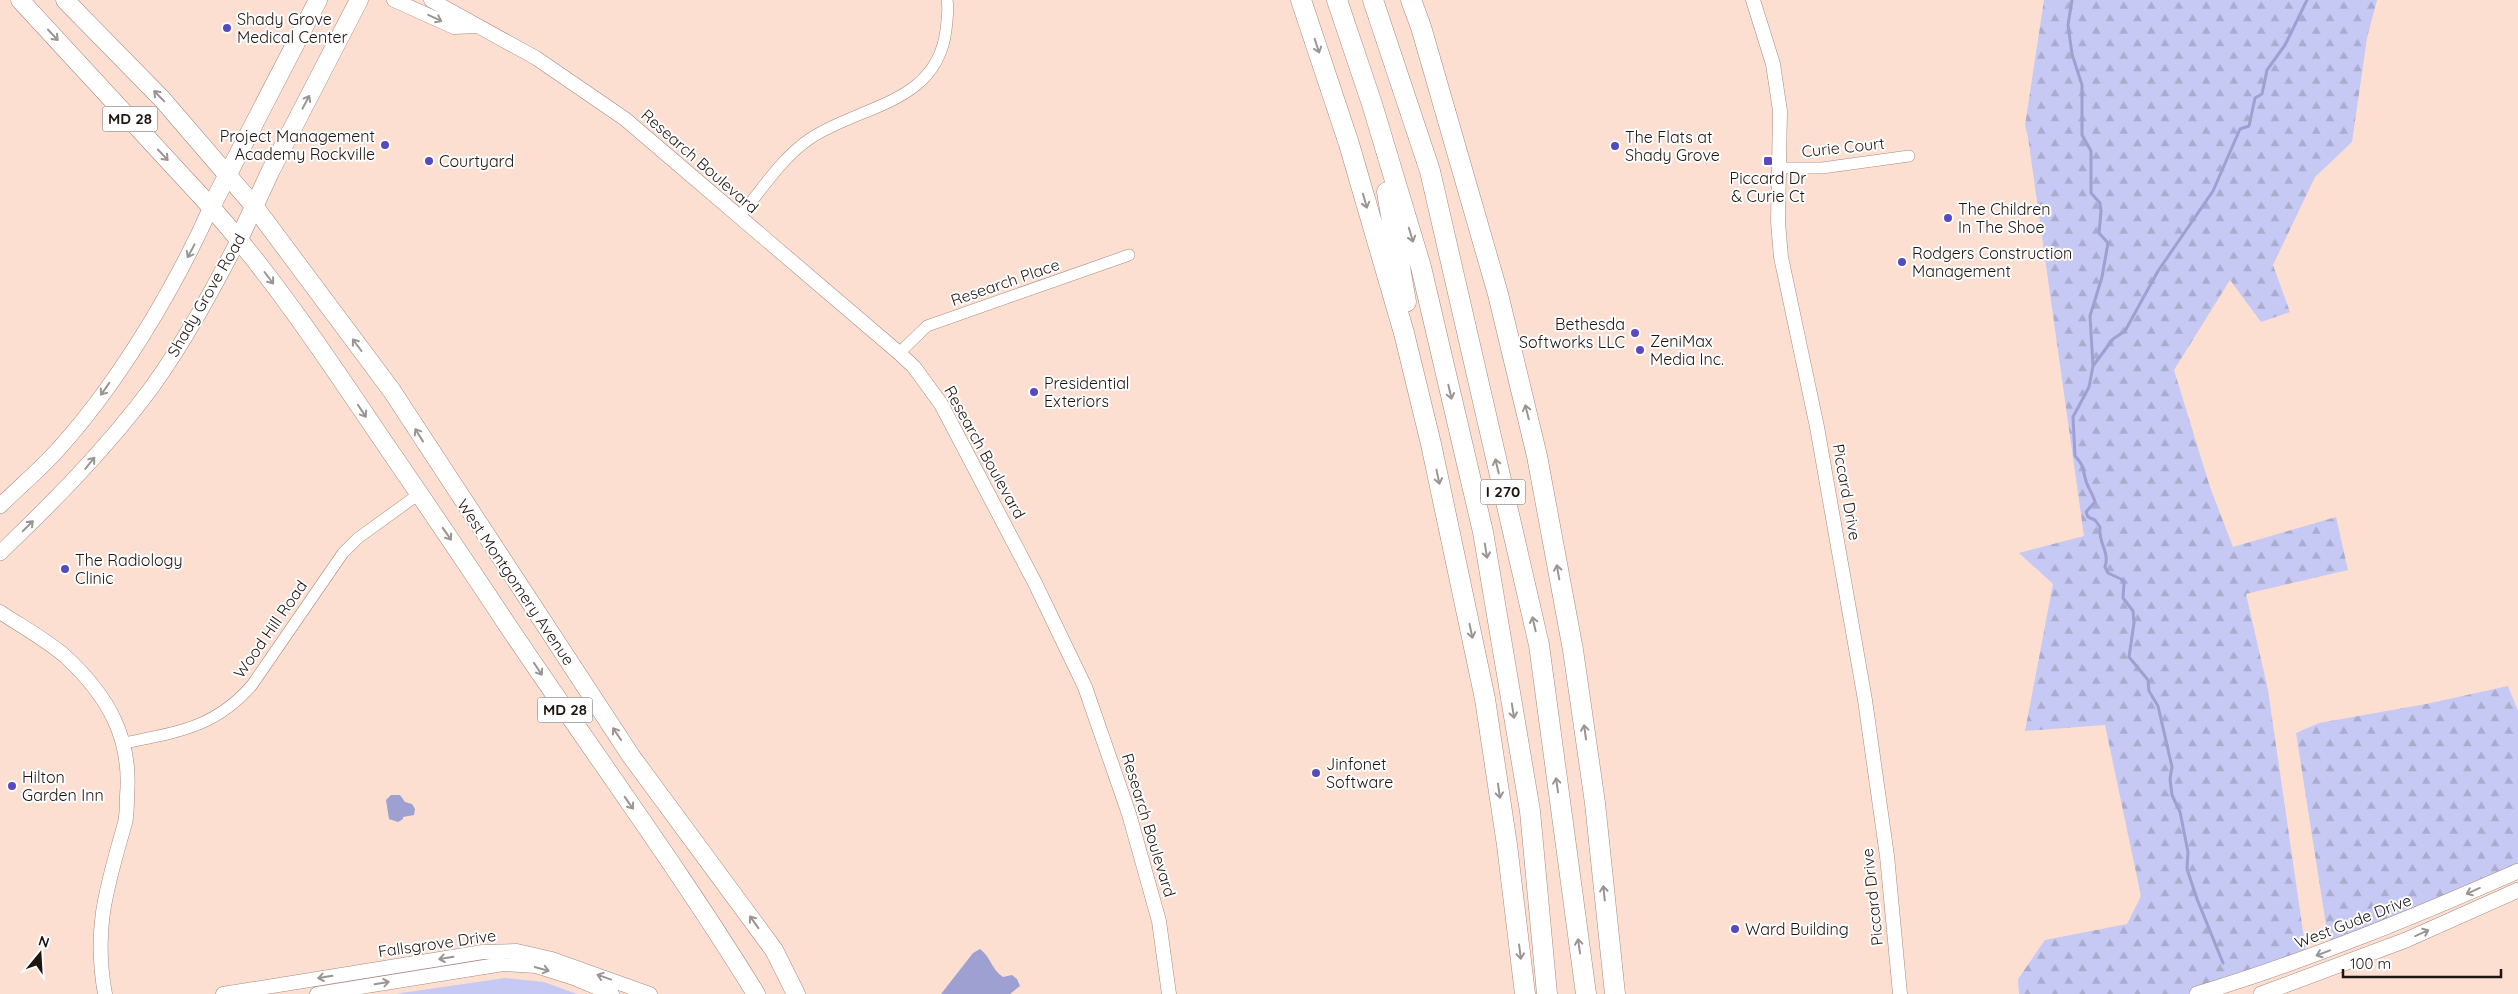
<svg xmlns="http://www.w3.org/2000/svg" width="2518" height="994" font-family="Quicksand,sans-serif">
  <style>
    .green { fill: #c6c9f3 }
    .forest { fill: url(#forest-firs) }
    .water { fill: #9ea0d1 }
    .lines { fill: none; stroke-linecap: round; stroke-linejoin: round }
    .stream { stroke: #9ea0d1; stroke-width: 3 }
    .minor-casing { stroke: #a4897e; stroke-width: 12 }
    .tertiary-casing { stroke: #a4897e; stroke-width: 15 }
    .secondary-casing { stroke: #a4897e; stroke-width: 16 }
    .primary-casing { stroke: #a4897e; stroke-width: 19 }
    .motorway-casing { stroke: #a4897e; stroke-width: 21 }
    .minor { stroke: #fff; stroke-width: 11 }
    .tertiary { stroke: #fff; stroke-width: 14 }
    .secondary { stroke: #fff; stroke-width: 15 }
    .primary { stroke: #fff; stroke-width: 18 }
    .motorway { stroke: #fff; stroke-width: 20 }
    .oneway { stroke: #9a9593 }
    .poi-dot { fill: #564ac2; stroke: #fff; stroke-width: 2 }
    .labels { text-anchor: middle; stroke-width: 4; stroke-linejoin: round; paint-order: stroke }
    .shield { fill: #fff; stroke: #625a58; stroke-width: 1 }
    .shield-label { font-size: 15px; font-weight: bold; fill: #1e1410 }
    .poi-label { font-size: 16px; fill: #1e1410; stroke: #fff; text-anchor: start }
    .street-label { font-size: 16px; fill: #1e1410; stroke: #fff }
  </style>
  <defs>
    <pattern id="forest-firs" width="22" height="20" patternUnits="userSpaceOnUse" patternTransform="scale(1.25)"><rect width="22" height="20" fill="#c6c9f3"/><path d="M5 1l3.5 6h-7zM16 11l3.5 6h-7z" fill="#aaaccf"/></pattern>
  </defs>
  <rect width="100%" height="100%" fill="#fddfd2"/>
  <path class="green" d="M505,978L544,982L577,994H395Z"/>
  <path class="forest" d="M2044,0H2377L2367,38L2352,142L2315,177L2273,265L2290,312L2261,322L2230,280L2174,370L2210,487L2233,547L2336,517L2348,570L2246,594L2268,690L2307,959L2197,994H2019L2018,979L2045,940L2127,924L2141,896L2105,725L2025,731L2053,584L2019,553L2084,536L2028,137L2025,125Z
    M2508,686L2518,711V871L2333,949L2326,925L2296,733L2319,723L2426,704Z"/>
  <path class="water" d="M391,795H400L405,802L412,804L415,809L414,815L403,817V819L398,822L389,819L386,800Z
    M980,949C991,957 991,969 1003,977L1012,975L1017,979L1020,986L1010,994H941L973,953Z"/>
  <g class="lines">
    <path class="stream" d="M2072,0L2068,25L2072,54L2082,85V135L2091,151V193L2100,203L2101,211L2099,233L2108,243L2102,277L2090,316L2093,366L2089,387L2073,417L2075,456C2085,467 2082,468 2086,481C2088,488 2093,494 2095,502L2086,512L2088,517L2095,520L2100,527C2098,543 2110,552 2105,567L2108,573L2121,579L2124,583L2123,598L2133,611L2134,623L2129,657L2148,680L2149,691L2158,706L2172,767L2170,779L2172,795L2180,812L2188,852L2187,869L2197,899L2223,963
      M2093,366L2113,339L2125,331L2158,271L2213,191L2240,129L2249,126L2255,98L2262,94L2267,70L2285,45L2307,0"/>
    <defs>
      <path id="minor" d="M1779,168H1822L1909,156
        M739,217C761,191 782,157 811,138C861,105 937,104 946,30C947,20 949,10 947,0
        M899,353L927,326L1129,255
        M124,743C177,732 215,728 252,685L343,553L358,538L419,494"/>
      <path id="tertiary" d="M394,0L454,27L477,26
        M431,0L536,58L625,119L899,353L914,367L941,404L1035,583L1085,687L1129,814L1159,921L1169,994
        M1753,0L1773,64L1780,111L1778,222L1781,257L1817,427L1865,700L1887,856L1900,994
        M0,612C21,626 47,640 66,657C108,696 132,738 127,796C127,805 127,815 125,823C107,887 93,927 105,994
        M223,994L483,952L517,951L552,959L650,994
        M317,994L503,964L536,966L574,978L612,994"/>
      <path id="secondary" d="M0,506C17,489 36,473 52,456C115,389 174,290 211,207
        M0,553C54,501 107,448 152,387C185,341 213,289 239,239
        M2197,994C2309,960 2411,918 2518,871
        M2261,994L2406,940L2518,890"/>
      <path id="primary" d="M20,0L211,207C273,277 325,355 377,432C420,495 464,559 506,623C589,747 678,867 756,994
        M65,0L162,99L254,206L392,391L631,756L774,950L796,994
        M211,207L318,0
        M239,239L271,170L359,0"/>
      <path id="motorway" d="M1301,0L1349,144L1404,333L1431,444L1485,699L1507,845L1525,994
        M1337,0L1372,104L1421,267L1483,532L1530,811L1547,994
        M1373,0L1430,171L1539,645L1586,994
        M1411,0L1421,27L1498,294L1537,456L1573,650L1595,803L1615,994
        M1387,192L1406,302"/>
    </defs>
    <use href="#minor" class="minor-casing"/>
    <use href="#tertiary" class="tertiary-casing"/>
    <use href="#secondary" class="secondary-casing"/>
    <use href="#primary" class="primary-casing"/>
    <use href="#motorway" class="motorway-casing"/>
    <use href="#minor" class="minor"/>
    <use href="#tertiary" class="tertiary"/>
    <use href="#secondary" class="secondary"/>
    <use href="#primary" class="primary"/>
    <use href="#motorway" class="motorway"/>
  </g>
  <defs><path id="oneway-shaft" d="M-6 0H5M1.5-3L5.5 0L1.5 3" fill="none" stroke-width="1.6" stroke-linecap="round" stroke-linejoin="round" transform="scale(1.25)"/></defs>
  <g class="oneway">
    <use href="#oneway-shaft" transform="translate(435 18) rotate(25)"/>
    <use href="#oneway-shaft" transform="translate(53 35) rotate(47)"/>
    <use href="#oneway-shaft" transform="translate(1317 46) rotate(72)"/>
    <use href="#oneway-shaft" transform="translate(159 96) rotate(-134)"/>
    <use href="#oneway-shaft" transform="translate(306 102) rotate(-62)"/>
    <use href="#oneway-shaft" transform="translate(163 155) rotate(47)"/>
    <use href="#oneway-shaft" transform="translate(1365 201) rotate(74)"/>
    <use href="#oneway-shaft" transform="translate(1411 235) rotate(73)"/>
    <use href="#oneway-shaft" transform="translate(191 251) rotate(118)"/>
    <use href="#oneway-shaft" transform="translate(269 278) rotate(53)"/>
    <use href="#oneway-shaft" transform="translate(357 345) rotate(-127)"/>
    <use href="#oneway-shaft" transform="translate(105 389) rotate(125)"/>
    <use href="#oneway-shaft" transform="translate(1450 392) rotate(77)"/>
    <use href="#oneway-shaft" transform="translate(362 411) rotate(56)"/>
    <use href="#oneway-shaft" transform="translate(1527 412) rotate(-104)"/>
    <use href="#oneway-shaft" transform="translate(419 435) rotate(-122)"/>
    <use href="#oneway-shaft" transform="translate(90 463) rotate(-51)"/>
    <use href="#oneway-shaft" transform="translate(1497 466) rotate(-103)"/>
    <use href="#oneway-shaft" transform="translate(1438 477) rotate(78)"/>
    <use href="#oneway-shaft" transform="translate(28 526) rotate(-45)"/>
    <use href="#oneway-shaft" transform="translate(447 534) rotate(55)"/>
    <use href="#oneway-shaft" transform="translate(1486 551) rotate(81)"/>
    <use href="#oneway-shaft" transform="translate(1558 572) rotate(-100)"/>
    <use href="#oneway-shaft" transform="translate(1534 624) rotate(-103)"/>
    <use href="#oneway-shaft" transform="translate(1471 631) rotate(78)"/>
    <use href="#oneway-shaft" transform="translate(538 669) rotate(56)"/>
    <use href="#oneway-shaft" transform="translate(1513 711) rotate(81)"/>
    <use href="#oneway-shaft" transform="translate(1585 732) rotate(-98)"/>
    <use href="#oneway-shaft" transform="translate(617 734) rotate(-124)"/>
    <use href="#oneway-shaft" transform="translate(1557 785) rotate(-98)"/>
    <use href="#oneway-shaft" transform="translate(1499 791) rotate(82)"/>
    <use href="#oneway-shaft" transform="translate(629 803) rotate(55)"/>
    <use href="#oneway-shaft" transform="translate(2473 891) rotate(156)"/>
    <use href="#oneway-shaft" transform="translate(1604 893) rotate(-96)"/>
    <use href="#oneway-shaft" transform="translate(754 922) rotate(-126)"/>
    <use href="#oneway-shaft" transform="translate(2422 933) rotate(-24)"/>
    <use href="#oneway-shaft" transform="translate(1579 946) rotate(-98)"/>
    <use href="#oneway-shaft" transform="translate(1520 952) rotate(83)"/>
    <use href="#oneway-shaft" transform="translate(2323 953) rotate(159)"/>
    <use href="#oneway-shaft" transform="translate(446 958) rotate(171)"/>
    <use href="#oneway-shaft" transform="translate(542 969) rotate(16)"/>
    <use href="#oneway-shaft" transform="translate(325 977) rotate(171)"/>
    <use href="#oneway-shaft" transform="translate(604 977) rotate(-160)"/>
    <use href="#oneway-shaft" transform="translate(382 983) rotate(-9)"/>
  </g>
  <g class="poi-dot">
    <circle cx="227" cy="28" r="5"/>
    <circle cx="385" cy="145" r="5"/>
    <circle cx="1615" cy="146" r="5"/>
    <circle cx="429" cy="161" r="5"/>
    <rect x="1763" y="156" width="10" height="10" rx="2.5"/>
    <circle cx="1948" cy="218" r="5"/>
    <circle cx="1902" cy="262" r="5"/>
    <circle cx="1635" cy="333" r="5"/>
    <circle cx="1640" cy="350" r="5"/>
    <circle cx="1034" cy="392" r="5"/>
    <circle cx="65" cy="569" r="5"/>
    <circle cx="1316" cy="773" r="5"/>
    <circle cx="12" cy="786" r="5"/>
    <circle cx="1735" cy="929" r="5"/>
  </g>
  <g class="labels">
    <g class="shield">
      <rect x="102.5" y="106.5" width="55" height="25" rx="4"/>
      <rect x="1480.5" y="479.5" width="45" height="25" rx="4"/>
      <rect x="537.5" y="697.5" width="55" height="25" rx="4"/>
    </g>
    <g class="shield-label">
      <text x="130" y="124">MD 28</text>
      <text x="1503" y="497">I 270</text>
      <text x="565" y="715">MD 28</text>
    </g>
    <g class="poi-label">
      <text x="237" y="25">Shady Grove<tspan x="237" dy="18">Medical Center</tspan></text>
      <text x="375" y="142" text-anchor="end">Project Management<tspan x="375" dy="18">Academy Rockville</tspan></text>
      <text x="1625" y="143">The Flats at<tspan x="1625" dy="18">Shady Grove</tspan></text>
      <text x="439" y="167">Courtyard</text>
      <text x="1768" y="184" text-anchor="middle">Piccard Dr<tspan x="1768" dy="18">&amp; Curie Ct</tspan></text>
      <text x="1958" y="215">The Children<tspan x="1958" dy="18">In The Shoe</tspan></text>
      <text x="1912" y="259">Rodgers Construction<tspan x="1912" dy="18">Management</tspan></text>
      <text x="1625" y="330" text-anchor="end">Bethesda<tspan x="1625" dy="18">Softworks LLC</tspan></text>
      <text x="1650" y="347">ZeniMax<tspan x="1650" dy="18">Media Inc.</tspan></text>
      <text x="1044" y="389">Presidential<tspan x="1044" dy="18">Exteriors</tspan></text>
      <text x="75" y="566">The Radiology<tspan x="75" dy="18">Clinic</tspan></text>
      <text x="1326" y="770">Jinfonet<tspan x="1326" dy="18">Software</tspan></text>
      <text x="22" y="783">Hilton<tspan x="22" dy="18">Garden Inn</tspan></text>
      <text x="1745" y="935">Ward Building</text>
    </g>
    <g class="street-label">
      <text transform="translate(1843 147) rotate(-6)" y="6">Curie Court</text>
      <text transform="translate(700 161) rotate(41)" y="6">Research Boulevard</text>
      <text transform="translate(1005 282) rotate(-19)" y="6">Research Place</text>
      <text transform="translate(206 295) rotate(-60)" y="6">Shady Grove Road</text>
      <text transform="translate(985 452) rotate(61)" y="6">Research Boulevard</text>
      <text transform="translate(1847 492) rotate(80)" y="6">Piccard Drive</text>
      <text transform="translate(516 582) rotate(56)" y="6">West Montgomery Avenue</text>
      <text transform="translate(270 629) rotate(-55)" y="6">Wood Hill Road</text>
      <text transform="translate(1149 825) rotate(73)" y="6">Research Boulevard</text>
      <text transform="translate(1872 897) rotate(-96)" y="6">Piccard Drive</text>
      <text transform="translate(2353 921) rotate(-21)" y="6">West Gude Drive</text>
      <text transform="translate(437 943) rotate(-8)" y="6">Fallsgrove Drive</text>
    </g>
  </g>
  <g transform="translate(40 954) rotate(18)" stroke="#ffffff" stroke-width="4" paint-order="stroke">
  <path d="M0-4L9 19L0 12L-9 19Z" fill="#1e1410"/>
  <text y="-8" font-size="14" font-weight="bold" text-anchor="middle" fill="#1e1410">N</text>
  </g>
  <path d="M2343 969v8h158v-8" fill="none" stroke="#1e1410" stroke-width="2.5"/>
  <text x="2350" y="969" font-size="15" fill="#1e1410" stroke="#ffffff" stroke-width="4" paint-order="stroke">100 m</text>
</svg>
